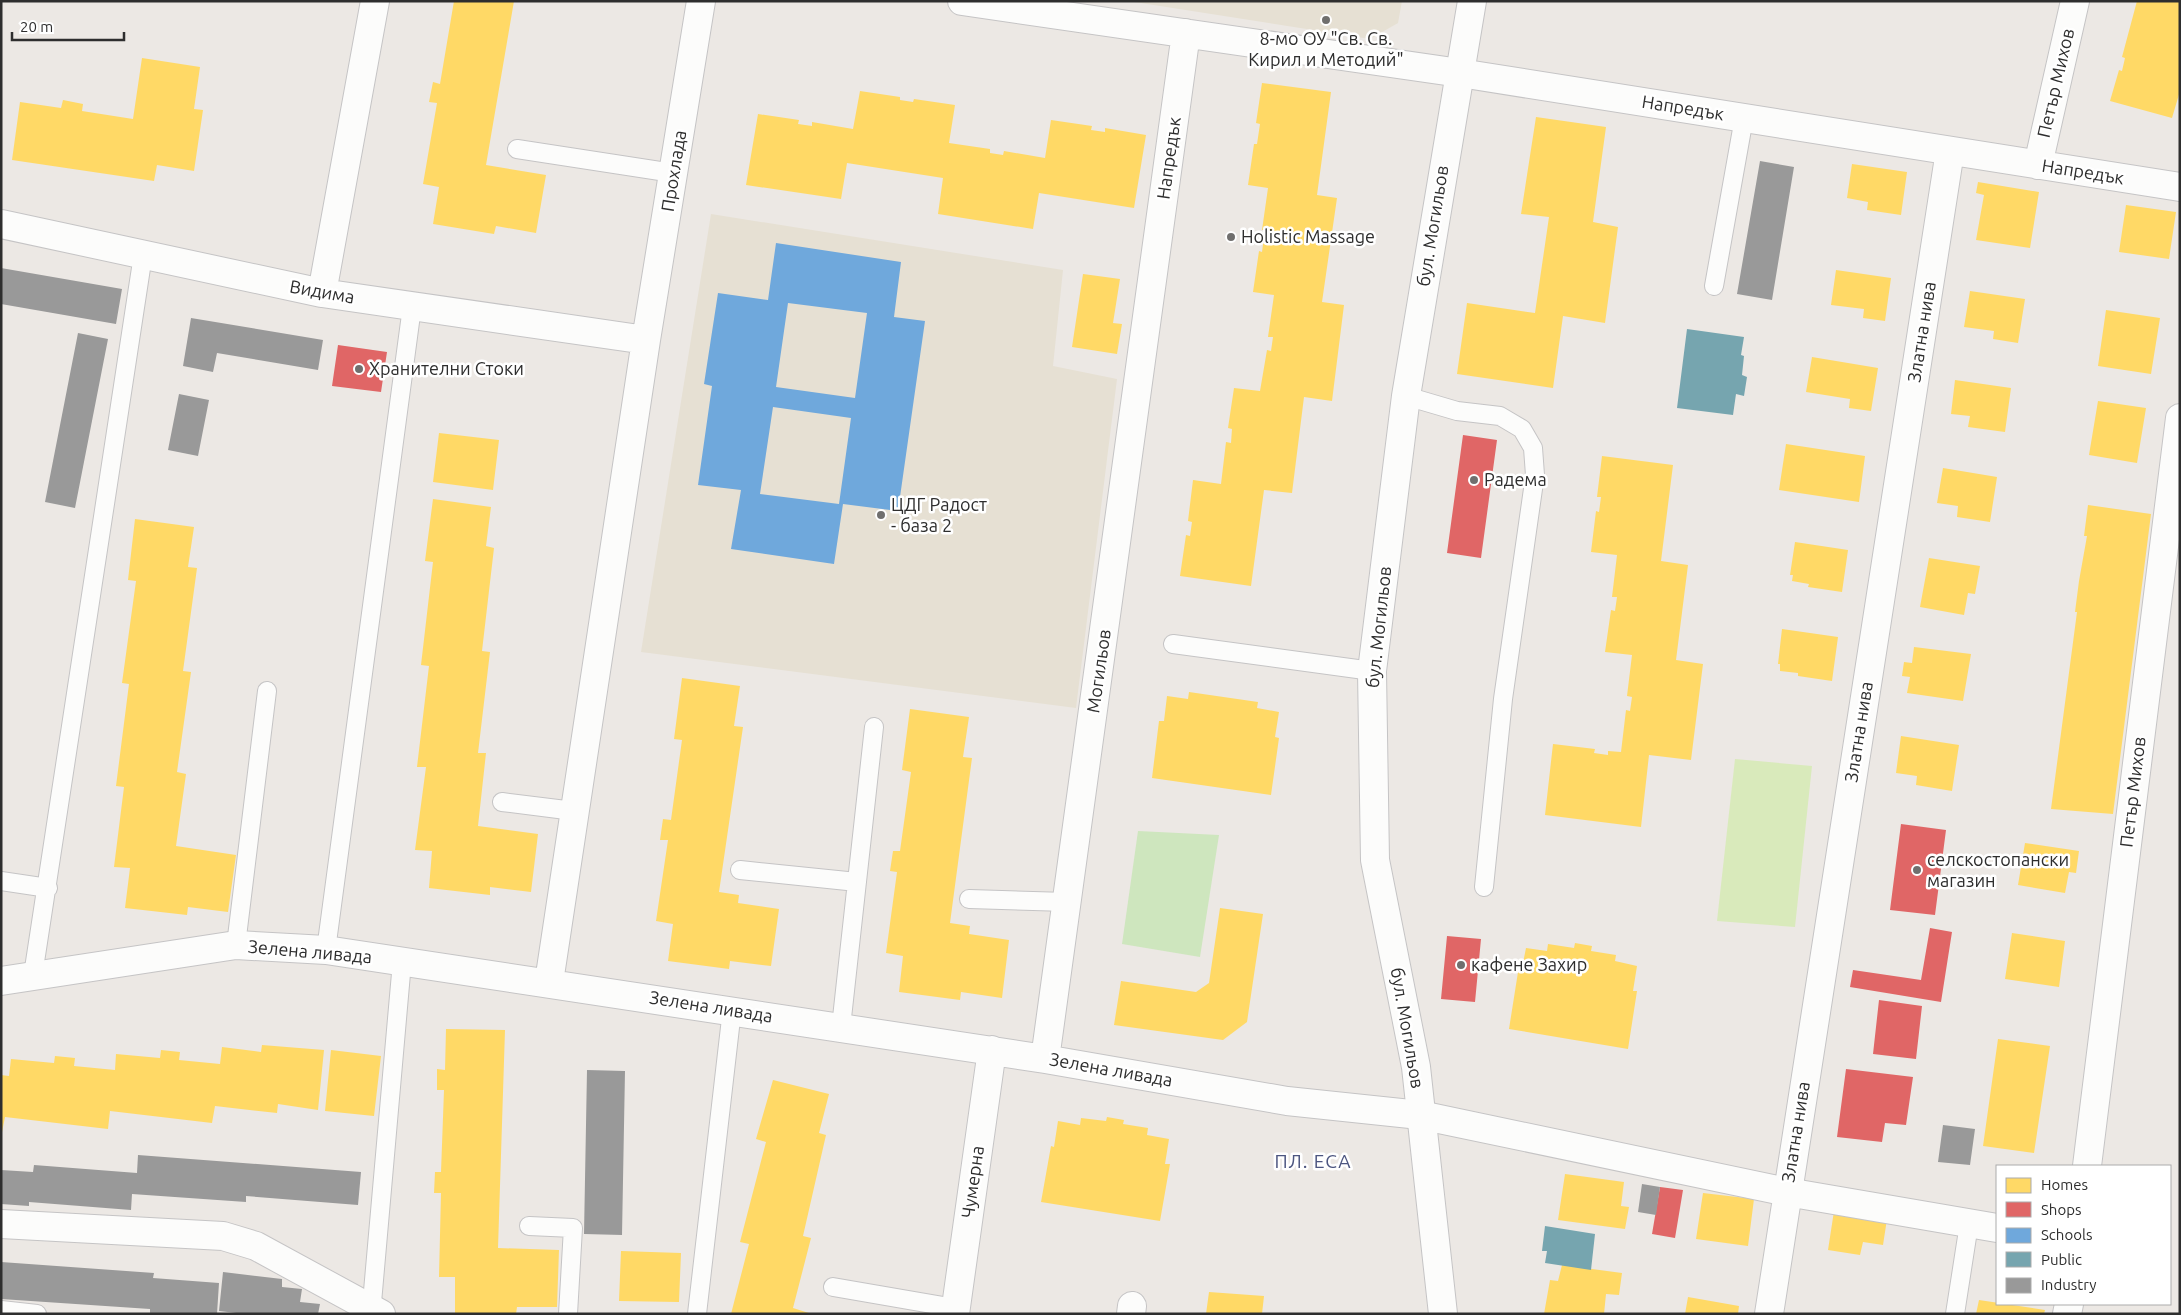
<svg xmlns="http://www.w3.org/2000/svg" width="2181" height="1315" font-family="Ubuntu,sans-serif">
  <style>
    .education { fill: #e6e0d3 }
    .green { fill: #cee6be }
    .pitch { fill: #d9eabb }
    .homes { fill: #ffd966 }
    .shops { fill: #e06666 }
    .schools { fill: #6fa8dc; fill-rule: evenodd }
    .public { fill: #76a5af }
    .industry { fill: #999 }
    .lines { fill: none; stroke-linecap: round; stroke-linejoin: round }
    .lane-casing { stroke: #c5c4c5; stroke-width: 20 }
    .street-casing { stroke: #c5c4c5; stroke-width: 30 }
    .secondary-casing { stroke: #c5c4c5; stroke-width: 30 }
    .lane { stroke: #fcfcfb; stroke-width: 18 }
    .street { stroke: #fcfcfb; stroke-width: 28 }
    .secondary { stroke: #fcfcfb; stroke-width: 28 }
    .poi-dot { fill: #706f6e; stroke: #fff; stroke-width: 2 }
    .labels { text-anchor: middle; stroke-width: 5; stroke-linejoin: round; paint-order: stroke }
    .poi-label { font-size: 18px; fill: #2e2e2e; stroke: #fff; text-anchor: start }
    .street-label { font-size: 18px; fill: #2e2e2e; stroke: #fff }
    .neighbourhood-label { font-size: 19px; letter-spacing: 1px; fill: #4d5680; stroke: #fff }
  </style>
  <rect width="100%" height="100%" fill="#ece8e4"/>
  <path class="education" d="M1128,1H1402L1398,23L1370,39Z
    M711,214L1063,270L1053,366L1117,379L1076,708L641,652Z"/>
  <path class="green" d="M1138,831L1219,835L1200,957L1122,944Z"/>
  <path class="pitch" d="M1735,759L1812,766L1795,927L1717,921Z"/>
  <path class="homes" d="M454,1H514L486,165L546,175L536,233L496,226L494,234L433,224L439,187L423,184L437,103L429,102L433,82L440,84Z
    M2137,1H2180V91L2172,118L2110,101L2119,70L2122,71L2125,58L2122,57Z
    M142,58L200,67L194,109L203,110L194,171L157,165L154,181L12,160L20,102L61,108L63,100L83,104L82,111L133,119Z
    M1262,83L1331,92L1317,195L1337,198L1322,302L1344,305L1332,401L1304,397L1292,493L1264,490L1251,586L1180,576L1186,535L1190,536L1192,522L1188,521L1193,480L1221,484L1226,442L1231,443L1232,429L1228,428L1234,388L1260,391L1267,350L1271,351L1273,337H1268L1274,295L1253,292L1259,251L1262,252L1265,230H1262L1268,188L1248,185L1254,144H1257L1260,124L1256,123Z
    M860,91L900,97V100L913,102L914,99L955,105L949,143L990,149V153L1003,155L1004,151L1045,158L1051,120L1092,126L1091,130L1105,132V128L1146,135L1134,208L1039,193L1033,229L938,214L943,178L847,163L841,199L746,185L758,114L799,120L798,124L812,126V122L853,129Z
    M1536,117L1606,127L1593,222L1618,227L1605,323L1563,316L1553,388L1457,374L1467,303L1535,313L1549,217L1521,214Z
    M1852,164L1907,172L1901,215L1867,210L1868,202L1847,198Z
    M1978,182L2039,192L2030,248L1976,240L1984,195L1976,193Z
    M2126,205L2176,212L2169,259L2119,252Z
    M1836,270L1891,278L1885,321L1863,318L1864,309L1831,305Z
    M1083,274L1120,279L1113,323L1122,324L1117,354L1072,347Z
    M1970,291L2025,299L2018,343L1993,339L1994,331L1964,327Z
    M2106,310L2160,318L2151,374L2098,366Z
    M1812,357L1878,368L1871,411L1849,408L1850,399L1806,392Z
    M1955,380L2011,388L2005,432L1968,427L1970,416L1951,414Z
    M2098,401L2146,408L2137,463L2089,455Z
    M439,433L499,440L493,490L433,482Z
    M1786,444L1865,456L1859,502L1779,490Z
    M1602,456L1673,465L1661,561L1688,565L1676,660L1703,664L1691,760L1649,755L1641,827L1545,815L1553,744L1595,749L1594,753L1608,755V751L1621,752L1626,710L1630,711L1632,697L1627,696L1632,655L1605,652L1611,610L1615,611L1617,597H1612L1617,555L1591,552L1596,511L1599,512L1601,497H1597Z
    M1943,468L1997,477L1990,522L1957,517L1958,506L1937,503Z
    M433,499L491,507L486,546L494,548L482,651L490,652L478,753H486L478,826L538,834L531,892L490,887V895L429,888L432,851L415,850L426,767H417L429,666L421,665L433,562L425,561Z
    M2088,505L2151,514L2113,814L2051,809L2077,612H2075L2079,581L2087,536H2084Z
    M135,519L194,527L188,567L197,568L183,671L191,672L177,772L186,774L176,846L236,855L228,912L188,907L187,915L125,908L130,868L114,867L124,787L116,786L129,684L122,683L136,581L128,580Z
    M1795,542L1848,550L1842,592L1808,587L1809,584L1792,581L1793,575H1790Z
    M1929,558L1980,566L1975,594L1968,593L1964,615L1920,607Z
    M1782,629L1838,637L1832,681L1798,676V673L1780,671V664H1778Z
    M1914,647L1971,654L1963,701L1907,693L1910,677L1902,676L1904,662L1912,663Z
    M682,678L740,686L734,726L743,727L719,892L739,895L738,903L779,909L771,966L730,961L729,969L668,961L673,924L656,921L668,840H660L663,819L671,820L682,740L674,739Z
    M1189,692L1258,702L1257,708L1279,712L1275,737L1279,738L1271,795L1152,778L1159,721H1164L1167,696L1188,699Z
    M910,709L969,717L963,757L972,758L950,923L970,926L969,934L1009,940L1002,998L961,992L960,1000L899,992L903,956L886,953L897,872L890,871L893,851H900L911,772L902,770Z
    M1901,736L1959,745L1952,791L1916,785L1917,776L1896,773Z
    M2025,843L2079,851L2076,873L2069,872L2065,893L2018,885Z
    M1220,908L1263,914L1247,1022L1223,1040L1114,1025L1121,981L1196,992L1209,983Z
    M2012,933L2065,941L2059,987L2005,979Z
    M1575,943L1592,946L1591,951L1616,955L1615,961L1637,966L1633,991H1637L1628,1049L1509,1029L1518,972L1521,973L1526,948L1547,951L1548,944L1574,948Z
    M446,1029L505,1030L498,1248L559,1250L557,1307H517L516,1314H455V1277H439L441,1193H434L435,1172H441L444,1090H437V1069L445,1070Z
    M1998,1039L2050,1046L2034,1153L1983,1146Z
    M262,1045L324,1050L318,1110L278,1104L277,1113L215,1106L212,1123L110,1111L108,1129L5,1117L1,1137V1075L9,1076L11,1059L54,1063L55,1056L75,1058L74,1066L115,1070L116,1054L160,1058L161,1050L180,1052L179,1060L220,1064L222,1047L261,1052Z
    M331,1050L381,1056L374,1116L325,1111Z
    M773,1080L829,1094L819,1133L826,1135L803,1236L811,1238L793,1308L812,1314H731L749,1244L740,1242L766,1142L756,1139Z
    M1107,1117L1124,1120L1123,1124L1148,1128L1147,1135L1169,1139L1165,1164H1170L1160,1221L1041,1202L1051,1146L1054,1147L1058,1121L1080,1125L1081,1118L1106,1121Z
    M1565,1174L1624,1182L1621,1206L1629,1207L1625,1229L1558,1220Z
    M1703,1193L1754,1199L1748,1246L1696,1239Z
    M1834,1211L1887,1219L1883,1245L1863,1242L1860,1255L1828,1250Z
    M621,1251L681,1253L679,1302L619,1301Z
    M1562,1265L1622,1273L1619,1295L1606,1294L1604,1314H1544L1550,1280L1558,1281Z
    M1209,1292L1264,1296L1262,1314H1206Z
    M1688,1297L1739,1306L1738,1314H1685Z
    M1979,1300L2045,1310L2044,1314H1976Z"/>
  <path class="shops" d="M338,345L387,352L381,392L332,386Z
    M1463,435L1497,440L1481,558L1447,553Z
    M1901,824L1946,830L1935,915L1890,910Z
    M1930,928L1952,932L1941,1002L1850,987L1853,970L1921,980Z
    M1447,936L1481,939L1475,1002L1441,999Z
    M1879,1000L1922,1006L1916,1059L1873,1054Z
    M1846,1069L1913,1077L1906,1125L1885,1123L1882,1142L1837,1137Z
    M1660,1187L1683,1190L1675,1238L1652,1234Z"/>
  <path class="schools" d="M776,243L901,262L894,317L925,321L898,511L843,504L834,564L731,549L741,490L698,485L712,386L704,384L718,293L768,300ZM788,303L867,313L855,398L776,387ZM773,407L851,418L839,504L760,494Z"/>
  <path class="public" d="M1687,329L1744,337L1741,355L1744,356L1742,375L1747,377L1744,396L1736,394L1733,415L1677,408Z
    M1545,1226L1595,1234L1591,1270L1545,1263L1547,1251H1542Z"/>
  <path class="industry" d="M1760,161L1794,167L1772,300L1737,294Z
    M1,268L122,289L116,324L1,304Z
    M191,318L323,340L318,370L217,353L213,372L183,366Z
    M78,333L108,339L75,508L45,502Z
    M179,394L209,400L198,456L168,450Z
    M587,1070L625,1071L622,1235L584,1234Z
    M1943,1125L1975,1129L1970,1165L1938,1162Z
    M138,1155L361,1172L358,1205L246,1196V1202L132,1194L131,1210L29,1202V1206L1,1204V1170L33,1172L34,1165L137,1173Z
    M1642,1184L1660,1187L1656,1215L1638,1212Z
    M1,1262L154,1273L153,1278L219,1283L217,1314H150V1309L1,1299Z
    M223,1272L282,1279V1287L302,1289L300,1302L320,1304L318,1314H245L219,1311Z"/>
  <g class="lines">
    <defs>
      <path id="lane" d="M517,149L673,173
        M1714,286L1744,118
        M1406,396L1457,411L1500,416L1522,429L1533,448L1535,475L1503,699L1484,887
        M1173,644L1372,671
        M502,802L574,811
        M740,870L857,882
        M1,881L48,888
        M969,899L1067,902
        M236,945L267,691
        M326,950L412,307
        M33,975L143,255
        M841,1027L874,727
        M529,1226L573,1228L568,1314
        M833,1287L955,1308
        M1,1310L37,1314
        M371,1314L402,962
        M697,1314L732,1010
        M1955,1314L1969,1224"/>
      <path id="street" d="M962,1L1460,73L2180,187
        M2038,165L2075,1
        M1,224L322,293L646,340
        M322,293L375,1
        M1,981L236,945L326,950L1045,1059L1287,1101L1420,1115L1787,1192L1997,1228
        M549,982L646,340L701,1
        M1045,1059L1186,33
        M2087,1166L2180,418
        M1,1224L223,1236L256,1246L381,1314
        M955,1314L992,1050
        M1131,1314L1132,1306
        M1769,1314L1950,151
        M2067,1314L2069,1304"/>
      <path id="secondary" d="M1443,1314L1416,1067L1375,860L1372,671L1406,396L1472,1"/>
    </defs>
    <use href="#lane" class="lane-casing"/>
    <use href="#street" class="street-casing"/>
    <use href="#secondary" class="secondary-casing"/>
    <use href="#lane" class="lane"/>
    <use href="#street" class="street"/>
    <use href="#secondary" class="secondary"/>
  </g>
  <g class="poi-dot">
    <circle cx="1326" cy="20" r="5"/>
    <circle cx="1231" cy="237" r="5"/>
    <circle cx="359" cy="369" r="5"/>
    <circle cx="1474" cy="480" r="5"/>
    <circle cx="881" cy="515" r="5"/>
    <circle cx="1917" cy="870" r="5"/>
    <circle cx="1461" cy="965" r="5"/>
  </g>
  <g class="labels">
    <g class="poi-label">
      <text x="1326" y="45" text-anchor="middle">8-мо ОУ "Св. Св.<tspan x="1326" dy="21">Кирил и Методий"</tspan></text>
      <text x="1241" y="243">Holistic Massage</text>
      <text x="369" y="375">Хранителни Стоки</text>
      <text x="1484" y="486">Радема</text>
      <text x="891" y="511">ЦДГ Радост<tspan x="891" dy="21">- база 2</tspan></text>
      <text x="1927" y="866">селскостопански<tspan x="1927" dy="21">магазин</tspan></text>
      <text x="1471" y="971">кафене Захир</text>
    </g>
    <g class="street-label">
      <text transform="translate(2056 83) rotate(-77)" y="6">Петър Михов</text>
      <text transform="translate(1683 108) rotate(9)" y="6">Напредък</text>
      <text transform="translate(1169 158) rotate(-82)" y="6">Напредък</text>
      <text transform="translate(674 171) rotate(-81)" y="6">Прохлада</text>
      <text transform="translate(2083 172) rotate(9)" y="6">Напредък</text>
      <text transform="translate(1433 226) rotate(-81)" y="6">бул. Могильов</text>
      <text transform="translate(322 292) rotate(10)" y="6">Видима</text>
      <text transform="translate(1922 332) rotate(-81)" y="6">Златна нива</text>
      <text transform="translate(1379 627) rotate(-84)" y="6">бул. Могильов</text>
      <text transform="translate(1099 671) rotate(-82)" y="6">Могильов</text>
      <text transform="translate(1859 732) rotate(-81)" y="6">Златна нива</text>
      <text transform="translate(2133 792) rotate(-83)" y="6">Петър Михов</text>
      <text transform="translate(310 952) rotate(5)" y="6">Зелена ливада</text>
      <text transform="translate(711 1007) rotate(9)" y="6">Зелена ливада</text>
      <text transform="translate(1407 1028) rotate(80)" y="6">бул. Могильов</text>
      <text transform="translate(1111 1070) rotate(10)" y="6">Зелена ливада</text>
      <text transform="translate(1796 1132) rotate(-81)" y="6">Златна нива</text>
      <text transform="translate(973 1182) rotate(-82)" y="6">Чумерна</text>
    </g>
    <g class="neighbourhood-label">
      <text x="1313" y="1168">ПЛ. ЕСА</text>
    </g>
  </g>
  <rect width="2181" height="1315" fill="none" stroke="#2e2e2e" stroke-width="5"/>
  <rect x="1996" y="1165" width="175" height="140" fill="#ffffff" stroke="#ababab"/>
  <rect x="2006" y="1178" width="25" height="15" fill="#ffd966" stroke="#ababab"/>
  <text x="2041" y="1190" font-size="15" fill="#2e2e2e">Homes</text>
  <rect x="2006" y="1202" width="25" height="15" fill="#e06666" stroke="#ababab"/>
  <text x="2041" y="1215" font-size="15" fill="#2e2e2e">Shops</text>
  <rect x="2006" y="1228" width="25" height="15" fill="#6fa8dc" stroke="#ababab"/>
  <text x="2041" y="1240" font-size="15" fill="#2e2e2e">Schools</text>
  <rect x="2006" y="1252" width="25" height="15" fill="#76a5af" stroke="#ababab"/>
  <text x="2041" y="1265" font-size="15" fill="#2e2e2e">Public</text>
  <rect x="2006" y="1278" width="25" height="15" fill="#999999" stroke="#ababab"/>
  <text x="2041" y="1290" font-size="15" fill="#2e2e2e">Industry</text>
  <path d="M12 32v8h112v-8" fill="none" stroke="#2e2e2e" stroke-width="2.5"/>
  <text x="20" y="32" font-size="15" fill="#2e2e2e" stroke="#ffffff" stroke-width="4" paint-order="stroke">20 m</text>
</svg>
